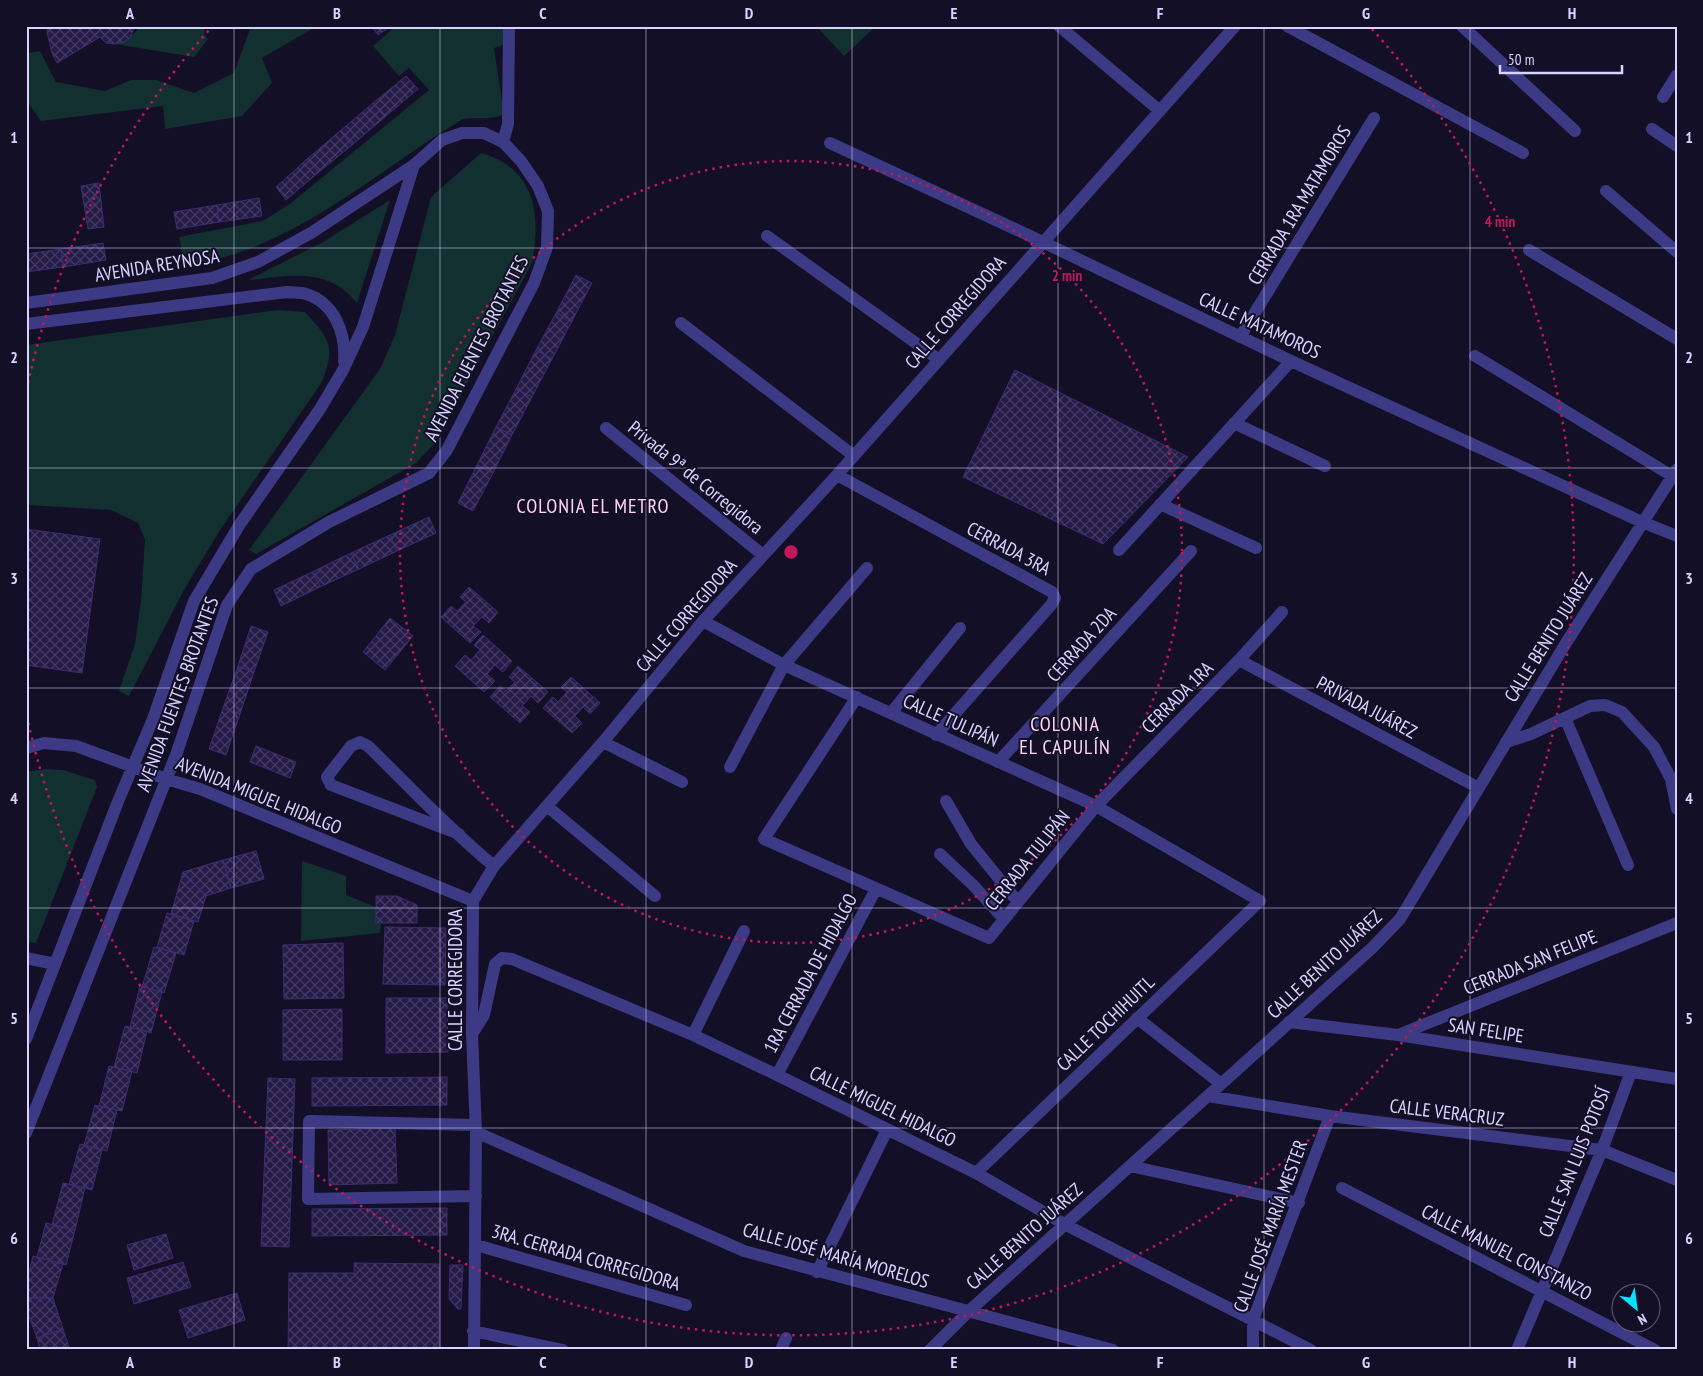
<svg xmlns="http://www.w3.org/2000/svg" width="1703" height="1376" font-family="'PT Sans Narrow',sans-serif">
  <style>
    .grass { fill: #12302f }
    .building { fill: url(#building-cross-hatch); stroke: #3b2d73 }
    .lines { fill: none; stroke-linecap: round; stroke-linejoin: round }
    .minor { stroke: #3d3a85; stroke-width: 12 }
    .grid { fill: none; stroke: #d9d4ff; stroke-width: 1; stroke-opacity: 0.55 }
    .ring { fill: none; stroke: #c2185b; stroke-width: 2.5; stroke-dasharray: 2.5 5 }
    .labels { text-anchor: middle; stroke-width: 4; stroke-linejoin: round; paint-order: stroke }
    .street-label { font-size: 19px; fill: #d9d4ff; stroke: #130f26 }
    .neighbourhood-label { font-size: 20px; letter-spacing: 1px; fill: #ffd6f0; stroke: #130f26 }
    .centre { fill: #c2185b; stroke: #130f26; stroke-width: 2.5 }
    .ring-label { font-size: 15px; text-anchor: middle; font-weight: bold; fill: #c2185b; stroke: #130f26; stroke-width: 4; stroke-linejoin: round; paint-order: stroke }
    .neatline { fill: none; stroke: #d9d4ff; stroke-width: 2 }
    .grid-label { font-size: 16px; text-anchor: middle; font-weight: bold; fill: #d9d4ff }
  </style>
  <defs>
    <pattern id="building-cross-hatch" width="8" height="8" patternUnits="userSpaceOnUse" patternTransform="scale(1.25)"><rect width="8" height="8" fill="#241b47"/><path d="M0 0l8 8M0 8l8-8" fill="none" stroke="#433b63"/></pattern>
  </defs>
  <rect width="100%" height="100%" fill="#130f26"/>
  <path class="grass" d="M142,26H205L204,34L208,39L194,57L115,44L124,42Z
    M251,26H317L262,58L272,83L242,116L165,129L163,106L41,121L26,100V41L29,53L40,51L56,82L105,91L131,80H156L194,93L234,73Z
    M396,26H505L507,44L494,48L504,114C493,121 476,116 463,119C379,169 285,256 185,264L179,237L263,221L291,203L429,90L409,68L399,76L373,46Z
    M816,26H876L844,56Z
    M481,153C536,168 541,215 532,263L435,443L416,463L256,554L249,550L380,369L395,335L431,197Z
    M390,200L357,303C327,266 290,276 248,280L323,242Z
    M278,310L305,312C330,340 336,345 322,382L220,530L185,588L129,696L119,691L135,644L141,600L145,540L138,523L111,510L26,505V345Z
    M46,769L63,770L95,780L97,787L36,943L26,942V772Z
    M302,861L346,876V895L376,907V923L381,924L380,933L301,941Z"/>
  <path class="building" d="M48,26H135L130,38L124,42L115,44L106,43L100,37L57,63L52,53L47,32Z
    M371,26H391L378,35Z
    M406,76L418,89L385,117L373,103Z
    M373,103L385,117L352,145L340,131Z
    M340,131L352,145L319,172L307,159Z
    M307,159L319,172L286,200L276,187Z
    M99,183L104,227L88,229L81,186Z
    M259,198L262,216L219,222L217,205Z
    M217,205L219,222L177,229L174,212Z
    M103,243L106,260L63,267L61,249Z
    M61,249L63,267L26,272V254Z
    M576,275L592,283L572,321L556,313Z
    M556,313L572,321L552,359L536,350Z
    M536,350L552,359L532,397L516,389Z
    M1015,370L1188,457L1103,544L963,477Z
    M516,389L532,397L512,435L496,427Z
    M496,427L512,435L493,473L477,465Z
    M477,465L493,473L473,511L458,503Z
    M429,517L436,533L397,551L390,535Z
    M26,529L100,539L82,673L26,665Z
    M390,535L397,551L359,569L351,553Z
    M351,553L359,569L320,587L312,572Z
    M312,572L320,587L281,606L274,590Z
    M469,587L498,612L489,623L482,617L473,626L481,632L470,643L441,617L451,606L457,611L466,602L460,597Z
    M390,618L413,636L385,670L363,652Z
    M251,626L268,632L254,672L238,666Z
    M483,635L512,661L503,672L495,665L487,674L495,681L484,692L455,666L465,655L471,660L480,650L474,645Z
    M238,666L254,672L240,714L223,708Z
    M518,666L548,692L538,703L531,696L522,706L530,712L520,723L490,697L500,686L506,691L515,682L509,677Z
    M571,677L600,703L590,714L583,707L575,716L582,723L572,733L543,708L553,697L558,702L567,692L561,687Z
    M223,708L240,714L226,755L209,749Z
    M256,746L296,762L290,778L250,762Z
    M256,851L264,879L231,888L223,860Z
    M223,860L231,888L206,896L183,872Z
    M183,872L206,896L198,922L171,914Z
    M376,896H397L417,905V923H376Z
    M167,913L194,921L184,955L157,947Z
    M385,927L446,928L445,985L383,984Z
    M343,943L344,998L284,999L283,945Z
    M154,947L176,953L164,993L142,987Z
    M140,986L162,992L151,1033L130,1027Z
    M386,998H447L448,1052L386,1053Z
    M342,1009V1060H283V1010Z
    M125,1026L147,1031L137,1073L114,1067Z
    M109,1066L132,1071L122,1111L99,1106Z
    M447,1077V1105L312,1106V1078Z
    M268,1078L295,1079L289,1247L261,1246Z
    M95,1105L117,1110L107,1151L84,1145Z
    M395,1128L397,1183L329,1185L328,1130Z
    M80,1144L102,1150L92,1190L69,1184Z
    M63,1183L85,1188L75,1230L52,1225Z
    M447,1208V1235L312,1236V1209Z
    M46,1223L75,1230L66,1265L37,1257Z
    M166,1234L173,1258L134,1270L127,1245Z
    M33,1256L63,1264L53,1298H26V1285Z
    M183,1262L191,1287L134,1304L127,1278Z
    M354,1263L439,1264V1350H288L289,1273H354Z
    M450,1265H463L461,1309H458L449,1299Z
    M237,1293L245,1320L188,1338L179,1310Z
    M26,1298H53L63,1329L37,1338L26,1308Z
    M63,1329L70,1350H40L37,1338Z"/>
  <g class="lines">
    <path class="minor" d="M1059,26L1160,111
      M1287,26L1523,153
      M1462,26L1575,131
      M1663,97L1677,75
      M1652,129L1677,146
      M503,142L508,124L509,26
      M830,143L1028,235L1291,361L1642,522L1677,536
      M1606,191L1677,252
      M767,236L938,359
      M1529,250L1677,339
      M26,303L212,278L258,262L311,233L414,165
      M681,323L854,456
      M26,324L287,292C293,293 300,292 306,294C335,303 346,334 344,361
      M1240,337L1374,118
      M1475,356L1672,476
      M1234,423L1325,466
      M606,428L763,555
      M837,475L1052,592L1055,598L1051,605L936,735
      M1160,504L1256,548
      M1119,550L1291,361
      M703,621L784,665L1096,806L1260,901L976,1173
      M1239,660L1477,787
      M857,697L764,839L989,938L1096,806L1239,660L1282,612
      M891,713L960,628
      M1565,718L1628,865
      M603,742L682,782
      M1506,742L1531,734L1590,706L1605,705L1622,712L1654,747L1671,779L1677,809
      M26,748L44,743L76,746L166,779L200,789L473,901
      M998,762L1191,551
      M730,767L784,665L867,568
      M946,801L971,844L1018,902
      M548,807L655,896
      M459,834L331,785L327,777L351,746L360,742L368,746C409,786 449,829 494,866
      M940,854L973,885L1003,918
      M26,958L55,964
      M1137,1018L1220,1083
      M1289,1022L1398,1035L1677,1079
      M472,1034L484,1015L495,964L502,958L512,959L693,1035L777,1075L976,1173L1066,1225L1311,1350
      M693,1035L744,931
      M1398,1035L1677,923
      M26,1039L119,799L153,719L194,601L240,524L320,409L343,370L363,327L414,165L442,140L462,133H484L503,142L521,161L538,186L548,211L547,247L534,283L447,450L429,473L329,522L251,569L227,605L176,755L26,1133
      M777,1075L876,889
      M1208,1096L1330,1116L1602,1150L1677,1180
      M475,1125L309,1121L308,1199L476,1196
      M476,1132L744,1251L1113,1350
      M1130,1166L1299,1203
      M1342,1188L1655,1350
      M476,1245L686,1305
      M817,1272L887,1130
      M473,1331L563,1350
      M474,1350L476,1132L472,1034L473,901L494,866L603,742L703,621L837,475L1235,26
      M781,1350L786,1338
      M930,1350L969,1311L1372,948L1400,919L1566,643L1677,469
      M1253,1350V1320L1330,1116
      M1517,1350L1602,1150L1631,1072"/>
  </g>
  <path class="grid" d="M234,26V1350M440,26V1350M646,26V1350M852,26V1350M1058,26V1350M1264,26V1350M1470,26V1350M26,248H1677M26,468H1677M26,688H1677M26,908H1677M26,1128H1677"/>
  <g class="ring">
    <circle cx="791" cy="552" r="391"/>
    <path d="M28 383A782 782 0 0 1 210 29M1372 29A782 782 0 1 1 28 721"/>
  </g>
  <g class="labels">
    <g class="street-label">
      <text transform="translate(1299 205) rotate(-59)" y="7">CERRADA 1RA MATAMOROS</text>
      <text transform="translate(157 265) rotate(-9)" y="7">AVENIDA REYNOSA</text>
      <text transform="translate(955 312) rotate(-49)" y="7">CALLE CORREGIDORA</text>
      <text transform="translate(1260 325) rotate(25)" y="7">CALLE MATAMOROS</text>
      <text transform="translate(476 348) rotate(-63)" y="7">AVENIDA FUENTES BROTANTES</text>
      <text transform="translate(696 477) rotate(39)" y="7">Privada 9ª de Corregidora</text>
      <text transform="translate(1009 548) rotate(28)" y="7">CERRADA 3RA</text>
      <text transform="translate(686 615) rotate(-49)" y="7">CALLE CORREGIDORA</text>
      <text transform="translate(1548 637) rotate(-58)" y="7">CALLE BENITO JUÁREZ</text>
      <text transform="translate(1081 644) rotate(-48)" y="7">CERRADA 2DA</text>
      <text transform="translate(177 694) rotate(-70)" y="7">AVENIDA FUENTES BROTANTES</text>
      <text transform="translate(1177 697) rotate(-45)" y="7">CERRADA 1RA</text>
      <text transform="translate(1367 707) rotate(28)" y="7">PRIVADA JUÁREZ</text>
      <text transform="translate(951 720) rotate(24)" y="7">CALLE TULIPÁN</text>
      <text transform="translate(259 795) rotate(22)" y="7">AVENIDA MIGUEL HIDALGO</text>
      <text transform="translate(1027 860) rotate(-51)" y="7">CERRADA TULIPÁN</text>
      <text transform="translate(1530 962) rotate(-22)" y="7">CERRADA SAN FELIPE</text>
      <text transform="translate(1324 964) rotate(-43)" y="7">CALLE BENITO JUÁREZ</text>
      <text transform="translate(810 973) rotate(-62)" y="7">1RA CERRADA DE HIDALGO</text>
      <text transform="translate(455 980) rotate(-90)" y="7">CALLE CORREGIDORA</text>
      <text transform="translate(1105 1023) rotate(-44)" y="7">CALLE TOCHIHUITL</text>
      <text transform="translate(1486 1030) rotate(9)" y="7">SAN FELIPE</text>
      <text transform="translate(883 1106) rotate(26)" y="7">CALLE MIGUEL HIDALGO</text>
      <text transform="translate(1447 1112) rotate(7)" y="7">CALLE VERACRUZ</text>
      <text transform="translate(1574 1162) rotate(-68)" y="7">CALLE SAN LUIS POTOSÍ</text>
      <text transform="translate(1270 1226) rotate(-70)" y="7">CALLE JOSÉ MARÍA MESTER</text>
      <text transform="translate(1024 1236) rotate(-42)" y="7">CALLE BENITO JUÁREZ</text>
      <text transform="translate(1507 1252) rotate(27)" y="7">CALLE MANUEL CONSTANZO</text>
      <text transform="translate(836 1255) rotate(16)" y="7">CALLE JOSÉ MARÍA MORELOS</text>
      <text transform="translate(586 1257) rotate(16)" y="7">3RA. CERRADA CORREGIDORA</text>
    </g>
    <g class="neighbourhood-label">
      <text x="593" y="513">COLONIA EL METRO</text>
      <text x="1065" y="731">COLONIA<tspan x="1065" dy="23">EL CAPULÍN</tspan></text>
    </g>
  </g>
  <circle cx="791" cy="552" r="8" class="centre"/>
  <g class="ring-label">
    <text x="1500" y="227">4 min</text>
    <text x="1067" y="281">2 min</text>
  </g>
  <rect width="1703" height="1376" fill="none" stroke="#130f26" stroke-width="55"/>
  <g transform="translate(1636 1308) rotate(151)"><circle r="24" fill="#130f26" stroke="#625e7d"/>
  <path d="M0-4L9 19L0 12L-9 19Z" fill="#00e5ff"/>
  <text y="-8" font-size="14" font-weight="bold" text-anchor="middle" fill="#d9d4ff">N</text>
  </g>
  <path d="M1500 65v8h122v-8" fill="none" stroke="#d9d4ff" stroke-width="2.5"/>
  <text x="1508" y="65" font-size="15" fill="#d9d4ff" stroke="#130f26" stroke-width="4" paint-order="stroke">50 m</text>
  <rect x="28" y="28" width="1648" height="1320" class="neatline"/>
  <g class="grid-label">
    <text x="130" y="19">A</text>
    <text x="337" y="19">B</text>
    <text x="543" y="19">C</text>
    <text x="749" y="19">D</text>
    <text x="954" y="19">E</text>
    <text x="1160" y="19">F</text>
    <text x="1366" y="19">G</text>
    <text x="1572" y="19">H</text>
    <text x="14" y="143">1</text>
    <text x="1689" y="143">1</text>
    <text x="14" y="363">2</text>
    <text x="1689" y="363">2</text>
    <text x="14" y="584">3</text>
    <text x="1689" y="584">3</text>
    <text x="14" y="804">4</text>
    <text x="1689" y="804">4</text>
    <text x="14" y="1024">5</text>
    <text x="1689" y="1024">5</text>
    <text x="14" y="1244">6</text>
    <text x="1689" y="1244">6</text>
    <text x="130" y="1368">A</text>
    <text x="337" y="1368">B</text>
    <text x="543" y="1368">C</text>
    <text x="749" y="1368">D</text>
    <text x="954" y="1368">E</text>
    <text x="1160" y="1368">F</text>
    <text x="1366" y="1368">G</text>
    <text x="1572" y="1368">H</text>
  </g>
</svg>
